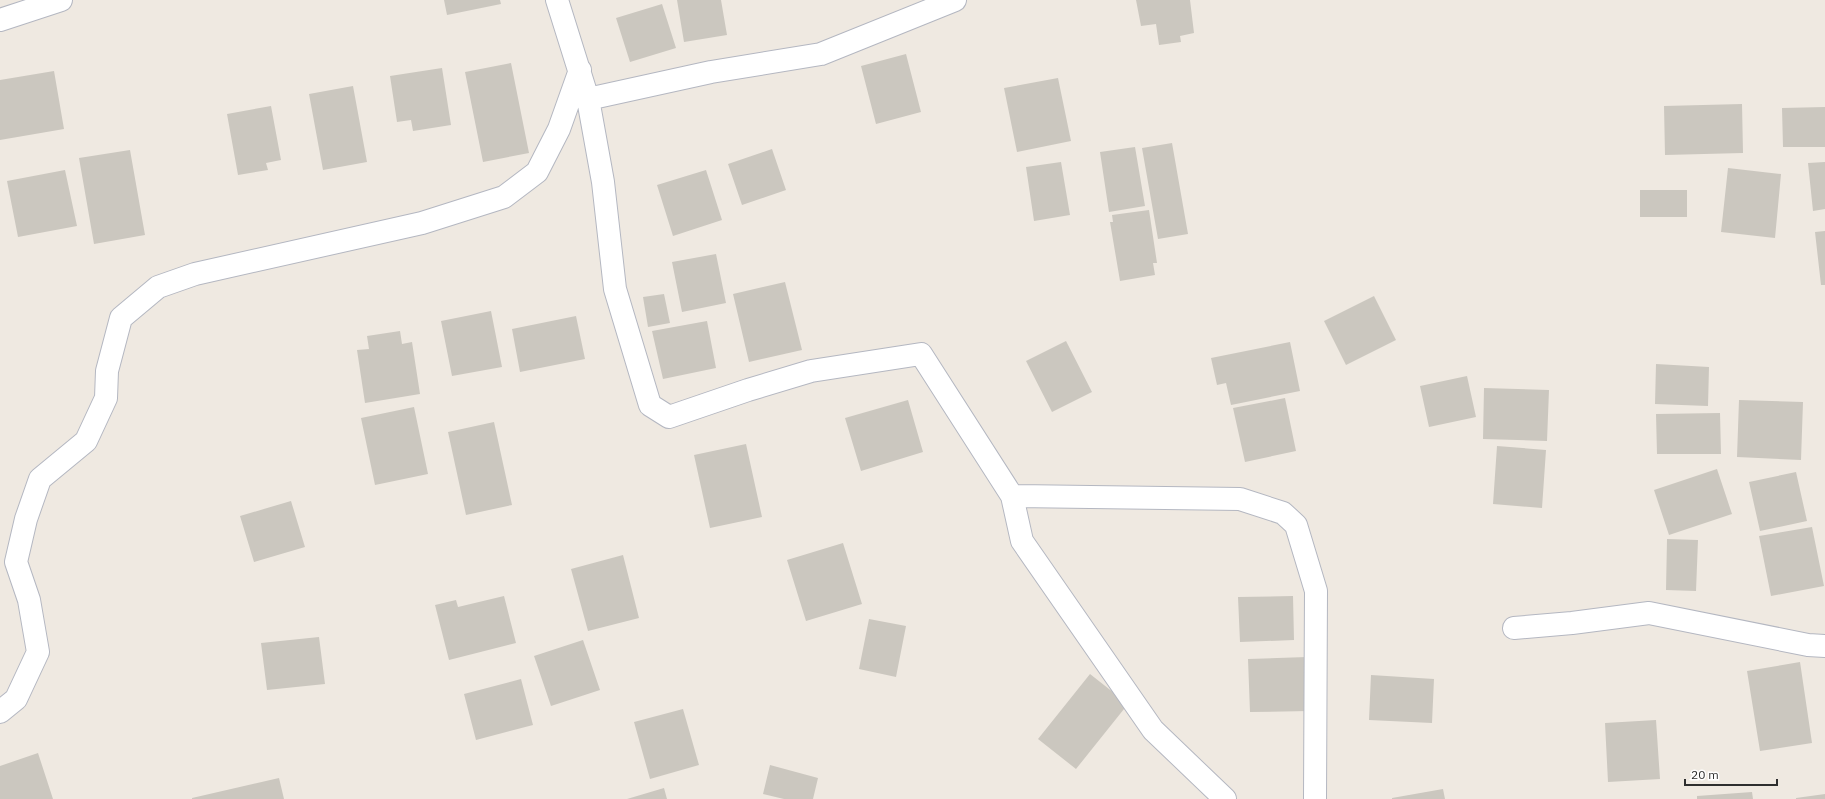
<svg xmlns="http://www.w3.org/2000/svg" width="1825" height="799" font-family="'IBM Plex Sans',sans-serif">
  <style>
    .building { fill: #cbc7bf }
    .lines { fill: none; stroke-linecap: round; stroke-linejoin: round }
    .minor-casing { stroke: #b4b7c1; stroke-width: 24 }
    .minor { stroke: #fff; stroke-width: 22 }
  </style>
  <rect width="100%" height="100%" fill="#efe9e1"/>
  <path class="building" d="M444,0H500L501,4L447,15Z
    M677,0H721L727,35L684,42Z
    M1136,0H1190L1194,33L1180,36L1181,42L1159,45L1156,24L1141,26Z
    M662,4L676,48L630,62L616,18Z
    M906,54L921,112L876,124L861,66Z
    M511,63L529,153L483,162L465,72Z
    M442,68L451,125L413,131L411,120L397,122L390,76Z
    M54,71L64,129L0,140V80Z
    M1058,78L1071,141L1017,152L1004,88Z
    M353,86L367,162L323,170L309,94Z
    M1742,104L1743,153L1665,155L1664,106Z
    M271,106L281,160L266,163L268,170L238,175L227,114Z
    M1825,107V147H1783L1782,108Z
    M1172,143L1188,234L1158,239L1142,148Z
    M1135,147L1145,206L1109,212L1100,152Z
    M772,149L786,190L742,205L728,164Z
    M130,150L145,235L94,244L79,158Z
    M1061,162L1070,215L1034,221L1026,167Z
    M1825,162V209L1813,211L1808,163Z
    M1728,168L1781,174L1775,238L1721,232Z
    M65,170L77,226L18,237L7,181Z
    M706,170L722,220L673,236L657,185Z
    M1640,190H1687V217H1640Z
    M1149,210L1157,263H1153L1155,275L1120,281L1110,222H1113L1112,215Z
    M1825,231V285H1821L1815,232Z
    M716,254L726,303L682,312L672,262Z
    M785,282L802,350L749,362L733,294Z
    M664,294L670,323L648,327L643,297Z
    M1374,296L1396,340L1346,365L1324,321Z
    M491,311L502,367L452,376L441,321Z
    M576,316L585,359L520,372L512,329Z
    M707,321L716,368L663,379L652,331Z
    M400,331L402,344L412,342L420,394L365,403L357,350L369,349L367,336Z
    M1066,341L1092,392L1052,412L1026,361Z
    M1290,342L1300,391L1231,405L1226,383L1217,385L1211,358Z
    M1656,364L1709,367L1708,406L1655,404Z
    M1467,376L1476,417L1429,427L1420,386Z
    M1484,388L1549,390L1547,441L1483,439Z
    M1285,398L1296,451L1245,462L1233,408Z
    M908,400L923,452L861,471L845,418Z
    M1739,400L1803,402L1801,460L1737,457Z
    M414,407L428,474L375,485L361,418Z
    M1720,413L1721,454H1657L1656,414Z
    M494,422L512,505L466,515L448,432Z
    M746,444L762,517L710,528L694,455Z
    M1497,446L1546,450L1542,508L1493,504Z
    M1717,469L1732,514L1669,535L1654,490Z
    M1796,472L1807,521L1760,531L1749,482Z
    M291,501L305,547L254,562L240,516Z
    M1812,527L1824,586L1771,596L1759,536Z
    M1667,539L1698,540L1696,591L1666,590Z
    M843,543L862,604L806,621L787,560Z
    M623,555L639,618L588,631L571,569Z
    M504,596L516,643L449,660L435,605L456,600L458,607Z
    M1293,596L1294,640L1240,642L1238,597Z
    M869,619L906,626L896,677L859,669Z
    M319,637L325,684L267,690L261,643Z
    M583,640L600,690L551,706L534,656Z
    M1307,657L1309,711L1250,712L1248,659Z
    M1800,662L1812,743L1760,751L1747,671Z
    M1090,674L1128,704L1076,769L1038,739Z
    M1371,675L1434,679L1432,723L1369,720Z
    M521,679L533,725L476,740L464,694Z
    M683,709L699,765L650,779L634,722Z
    M1656,720L1660,779L1608,782L1605,723Z
    M38,753L53,799H0V766Z
    M770,765L818,778L813,799H784L763,794Z
    M279,778L284,799H192V798Z
    M664,788L667,799H627Z
    M1443,789L1445,799H1392V798Z
    M1752,792L1753,799H1697V796Z
    M1825,794V799H1796V798Z"/>
  <g class="lines">
    <defs>
      <path id="minor" d="M557,0L588,99L603,182L615,289L650,405L669,417L748,390L811,371L921,354L1012,496L1022,541L1153,730L1225,799
        M0,20L61,0
        M588,99L711,72L821,54L955,0
        M1012,496L1240,499L1283,513L1296,525L1316,591L1315,799
        M1514,628L1572,623L1649,613L1808,645L1825,646
        M0,712L16,699L38,652L29,600L16,562L26,519L40,479L86,441L106,398L107,371L121,318L158,287L195,274L422,223L504,197L537,172L559,129L580,70"/>
    </defs>
    <use href="#minor" class="minor-casing"/>
    <use href="#minor" class="minor"/>
  </g>
  <path d="M1685 779v6h92v-6" fill="none" stroke="#2e2e2e" stroke-width="2"/>
  <text x="1691" y="779" font-size="12" fill="#2e2e2e" stroke="#ffffff" stroke-width="3" paint-order="stroke">20 m</text>
</svg>
